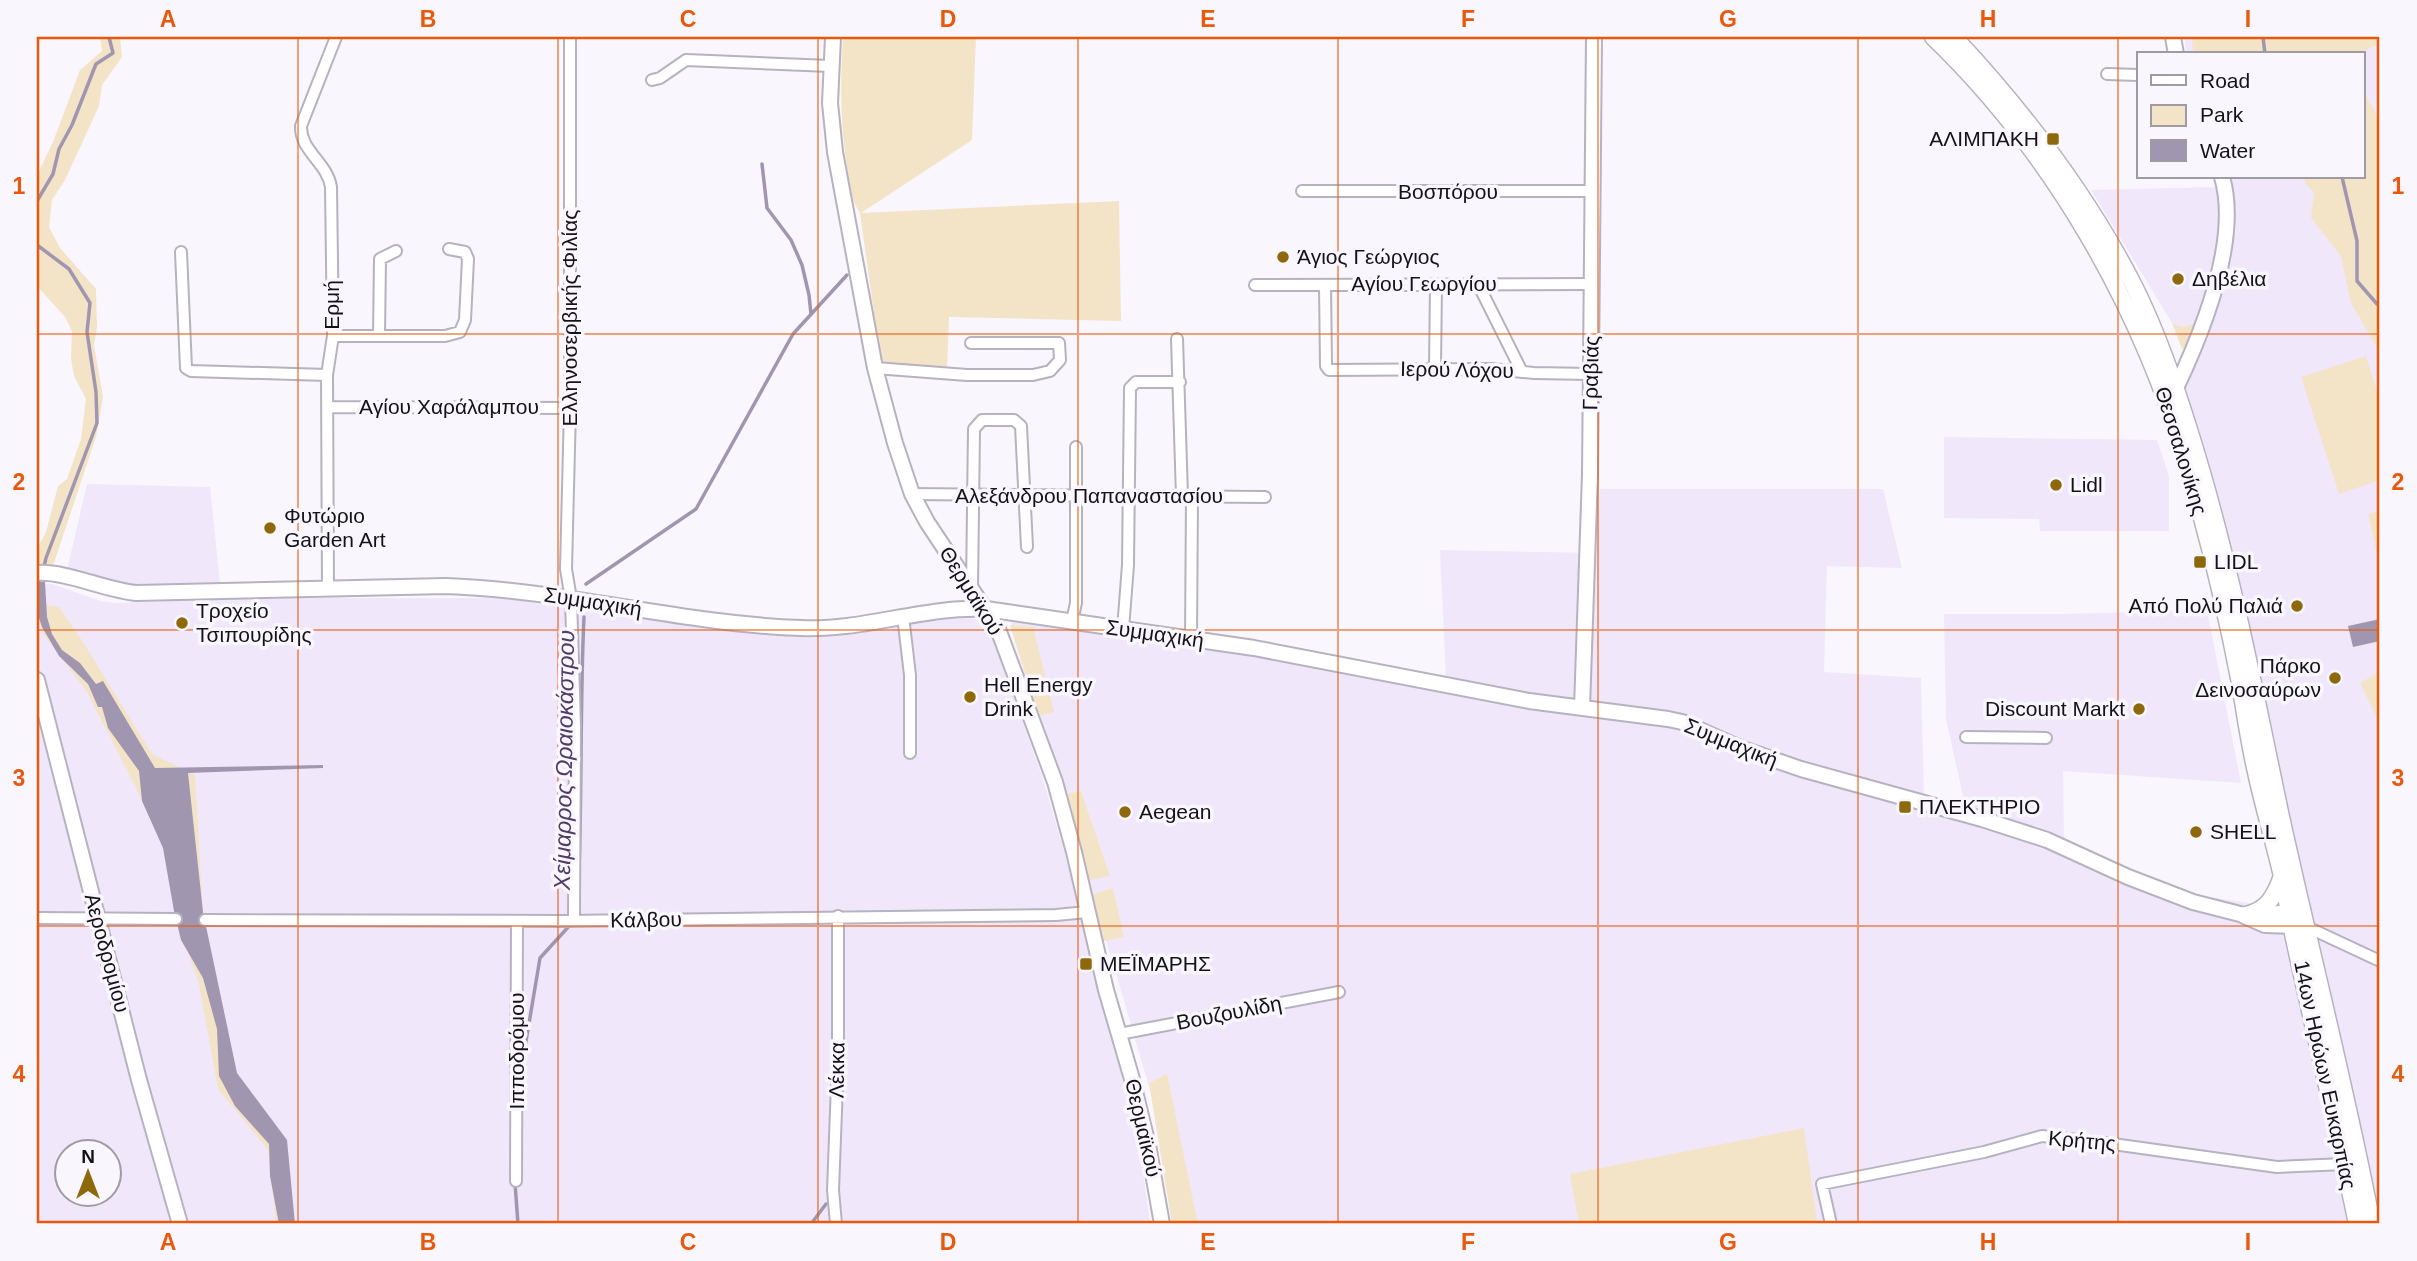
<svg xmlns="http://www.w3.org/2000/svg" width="2417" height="1261" font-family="Arial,sans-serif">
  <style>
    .built { fill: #f0e7fb; fill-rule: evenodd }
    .green { fill: #f3e4c8 }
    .water { fill: #a196b0 }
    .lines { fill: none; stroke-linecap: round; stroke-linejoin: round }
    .stream { stroke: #a196b0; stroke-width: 3.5 }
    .minor-casing { stroke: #b7b2bf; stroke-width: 14 }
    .tertiary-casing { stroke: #b7b2bf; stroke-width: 18 }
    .secondary-casing { stroke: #b7b2bf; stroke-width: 19 }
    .minor { stroke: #fff; stroke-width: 10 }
    .tertiary { stroke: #fff; stroke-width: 14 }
    .secondary { stroke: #fff; stroke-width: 16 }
    .grid { fill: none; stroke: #e8590c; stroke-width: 2; stroke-opacity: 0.55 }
    .poi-dot { fill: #8e690c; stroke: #f9f6fe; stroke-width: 2.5 }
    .labels { text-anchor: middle; stroke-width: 7; stroke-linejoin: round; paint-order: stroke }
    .poi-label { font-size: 21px; fill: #151318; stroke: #f9f6fe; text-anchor: start }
    .street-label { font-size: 21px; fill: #151318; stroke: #f9f6fe }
    .water-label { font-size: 23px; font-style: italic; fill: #503c65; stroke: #f9f6fe }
    .neatline { fill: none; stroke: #e8590c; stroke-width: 2.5 }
    .grid-label { font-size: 23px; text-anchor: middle; font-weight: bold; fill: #e8590c }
  </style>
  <rect width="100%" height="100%" fill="#f9f6fe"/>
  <path class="built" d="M2185,37H2380V1224H1172L1157,1114L1115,970L1087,881H1084L1010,625H1012L1010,616L1279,661L1529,709L1675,726L2045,844L2194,895L2292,909L2174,398L2236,231L2228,177H2363V54H2186Z
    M2219,187L2226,224L2201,318L2196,323L2182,327L2172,323L2091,190Z
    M1944,437L2157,440L2169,476V531H2040L2039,519L1944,518Z
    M87,484L210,487L220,583L146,586L67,570Z
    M1600,489H1883L1902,568L1827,566L1824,672L1921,678L1924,796L1819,765L1748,742L1682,716L1446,681L1440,550L1594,553Z
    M37,583L52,584L101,601L115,603L258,598H500L727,631L813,638L953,618L983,619L988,627L1041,773L1063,847L1119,1065L1142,1163L1150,1224H37ZM66,1152H108V1194H66Z
    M2207,610L2241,783L2063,771L2064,842L1966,810L1946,719L1944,614H2064Z"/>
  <path class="green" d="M100,37H120L122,57L102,85L99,106L65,180L52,200L49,227L60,248L96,289L97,327L94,345L103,397L96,437L53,566L39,567L37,564V549L46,532L58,486L67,479L81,439L86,399L74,376L71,359L72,331L65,317L37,286V175L53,142L80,70L102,51Z
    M843,37H976L972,140L861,213L1119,201L1121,321L949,317L947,368L881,363L860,213C852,202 851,191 849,178C840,130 840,85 843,37Z
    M2192,37H2380V43L2358,54H2193Z
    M2363,90L2380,121V353L2351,303L2341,256L2311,218L2314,193L2305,183L2304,177H2363Z
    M2172,323L2182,327L2196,323L2187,348L2182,349Z
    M2366,356L2380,400V480L2339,494L2301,377Z
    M2380,511V558H2378L2368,514Z
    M37,604L59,607L83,642L152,754L195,775L203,915L236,1076L287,1150L293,1224H276L268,1150L218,1089L199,984L176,917L167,849L87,692L44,635L37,617Z
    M1010,625L1033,627L1054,712L1039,716Z
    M2378,673L2380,676V724L2360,683Z
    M1081,791L1110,876L1084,881L1060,796Z
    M1113,888L1124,937L1099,942L1085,897Z
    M1167,1074L1198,1224H1172L1149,1083Z
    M1804,1128L1817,1222L1806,1224H1579L1570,1174Z"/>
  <path class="water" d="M37,581L45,582L47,617L52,634L62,650L80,663L96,684L103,681L155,768L323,765V768L188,773L203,912L237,1073L287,1140L295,1224H279L270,1176L269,1144L235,1106L219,1076L217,1029L203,978L181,940L174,911L163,848L142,801L139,771L108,728L102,707H98L88,684L59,656L42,627L37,612Z
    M2380,619V641L2353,647L2348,626Z"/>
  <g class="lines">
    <path class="stream" d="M2263,37L2265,54
      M762,164L767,208L791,240L802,265L809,295L811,314
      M2342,177L2357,241V281L2377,304L2380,305
      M37,201L53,174L59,149L72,125L96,64L113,53L109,37
      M37,245L69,269L90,303L87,332L96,392L97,423L46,558L43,571
      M586,584L696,509L793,334L847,275
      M579,870C582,785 580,701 584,617
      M521,1071L540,958L571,924
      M515,1183L518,1224
      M811,1224L826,1204"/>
    <defs>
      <path id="minor" d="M570,37V408L566,569L571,599L575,726L574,921
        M2107,74L2139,75
        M652,80L660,78L686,60L830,66
        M1302,191H1593
        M181,252L186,368L191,371L327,375
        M1478,284L1522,372
        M1255,285L1592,284
        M1325,285L1326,366L1329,370L1491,369L1534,373L1591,374
        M379,335L380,259L396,251
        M333,336H445L460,332L465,320L468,259L465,252L449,249
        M1177,339L1182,496
        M875,368L967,375H1033L1050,371L1060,360L1059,343H971
        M1435,368L1436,284
        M327,407L570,408
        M912,494L1265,497
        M972,588L974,429L982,420H1014L1021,426L1027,547
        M328,589L327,375L333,336L331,187C327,162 300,151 301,126L336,37
        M903,616L910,675V753
        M1072,621L1076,603V447
        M1123,629L1128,565L1130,388L1136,382H1180
        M1191,639L1192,497
        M1966,737L2046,738
        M37,918L176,919
        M205,920L564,921L1056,915L1087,912
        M2305,926L2380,961
        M1119,1034L1339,992
        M516,1181L517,921
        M836,1224L833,1190L838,1058V916
        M1831,1224L1822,1184L1984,1152L2042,1136L2113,1144L2277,1167L2345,1164"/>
      <path id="tertiary" d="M833,37L830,103L835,152L875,368L895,443L912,494L927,522L998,629L1055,782L1074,852L1106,990L1132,1079L1148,1145L1162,1224
        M2173,37L2176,54
        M2176,388C2203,331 2240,239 2222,177
        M37,573C66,571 105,590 136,593L446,586C565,590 681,624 801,628C863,631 924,606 986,609L1254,648L1529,701L1668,719L1682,722L1740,748L1801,769L1982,819L2047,840L2128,877L2193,902L2240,914L2265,925L2300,926
        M37,680L139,1080L180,1224
        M1582,708L1590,474L1594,37
        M2249,915L2298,912"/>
      <path id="secondary" d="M1933,37C2053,153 2140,305 2187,464C2208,536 2226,610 2240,683C2245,713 2249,742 2256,772C2263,805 2273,838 2281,872C2286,890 2288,910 2292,929C2313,1027 2337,1125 2357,1224
        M1954,37C2024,112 2087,194 2134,286C2158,334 2175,385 2191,436C2230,561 2254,689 2281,817C2311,953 2346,1088 2372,1224
        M2245,915C2267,911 2275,896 2282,876"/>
    </defs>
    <use href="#minor" class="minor-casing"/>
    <use href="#tertiary" class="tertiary-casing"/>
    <use href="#secondary" class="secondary-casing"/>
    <use href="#minor" class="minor"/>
    <use href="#tertiary" class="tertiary"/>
    <use href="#secondary" class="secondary"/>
  </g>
  <path class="grid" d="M298,37V1224M558,37V1224M818,37V1224M1078,37V1224M1338,37V1224M1598,37V1224M1858,37V1224M2118,37V1224M37,334H2380M37,630H2380M37,926H2380"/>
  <g class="poi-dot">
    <rect x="2046" y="132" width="14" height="14" rx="3.5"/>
    <circle cx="1283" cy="257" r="7"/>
    <circle cx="2178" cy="279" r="7"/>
    <circle cx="2056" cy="485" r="7"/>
    <circle cx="270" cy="528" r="7"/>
    <rect x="2193" y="555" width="14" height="14" rx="3.5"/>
    <circle cx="2297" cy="606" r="7"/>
    <circle cx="182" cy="623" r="7"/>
    <circle cx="2335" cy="678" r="7"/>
    <circle cx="970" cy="697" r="7"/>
    <circle cx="2139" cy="709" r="7"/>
    <rect x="1898" y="800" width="14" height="14" rx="3.5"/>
    <circle cx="1125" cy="812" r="7"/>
    <circle cx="2196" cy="832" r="7"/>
    <rect x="1079" y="957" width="14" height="14" rx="3.5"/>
  </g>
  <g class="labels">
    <g class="poi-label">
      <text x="2039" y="146" text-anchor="end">ΑΛΙΜΠΑΚΗ</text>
      <text x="1297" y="264">Άγιος Γεώργιος</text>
      <text x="2192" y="286">Δηβέλια</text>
      <text x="2070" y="492">Lidl</text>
      <text x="284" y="523">Φυτώριο<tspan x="284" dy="24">Garden Art</tspan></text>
      <text x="2214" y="569">LIDL</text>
      <text x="2283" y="613" text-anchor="end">Από Πολύ Παλιά</text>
      <text x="196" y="618">Τροχείο<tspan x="196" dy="24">Τσιπουρίδης</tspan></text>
      <text x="2321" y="673" text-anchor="end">Πάρκο<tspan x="2321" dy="24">Δεινοσαύρων</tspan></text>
      <text x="984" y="692">Hell Energy<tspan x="984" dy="24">Drink</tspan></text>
      <text x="2125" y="716" text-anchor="end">Discount Markt</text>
      <text x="1919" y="814">ΠΛΕΚΤΗΡΙΟ</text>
      <text x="1139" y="819">Aegean</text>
      <text x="2210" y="839">SHELL</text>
      <text x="1100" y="971">ΜΕΪΜΑΡΗΣ</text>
    </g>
    <g class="street-label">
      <text x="1448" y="199">Βοσπόρου</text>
      <text x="1424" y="291">Αγίου Γεωργίου</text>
      <text transform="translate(332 305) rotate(-90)" y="7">Ερμή</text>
      <text transform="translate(570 318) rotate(-90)" y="7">Ελληνοσερβικής Φιλίας</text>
      <text transform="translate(1457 370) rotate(1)" y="7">Ιερού Λόχου</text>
      <text transform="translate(1591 373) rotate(-89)" y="7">Γραβιάς</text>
      <text x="449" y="414">Αγίου Χαράλαμπου</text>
      <text transform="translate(2181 451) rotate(73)" y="7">Θεσσαλονίκης</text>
      <text x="1089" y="503">Αλεξάνδρου Παπαναστασίου</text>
      <text transform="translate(971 591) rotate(58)" y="7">Θερμαϊκού</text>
      <text transform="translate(593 602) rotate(9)" y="7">Συμμαχική</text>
      <text transform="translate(1155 634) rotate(8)" y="7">Συμμαχική</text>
      <text transform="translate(1731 743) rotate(22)" y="7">Συμμαχική</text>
      <text transform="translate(646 920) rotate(-1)" y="7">Κάλβου</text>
      <text transform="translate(107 953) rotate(75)" y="7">Αεροδρομίου</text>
      <text transform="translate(1229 1013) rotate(-11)" y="7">Βουζουλίδη</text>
      <text transform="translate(517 1051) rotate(-90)" y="7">Ιπποδρόμου</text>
      <text transform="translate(837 1070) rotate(-89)" y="7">Λέκκα</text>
      <text transform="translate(2325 1075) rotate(78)" y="7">14ων Ηρώων Ευκαρπίας</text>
      <text transform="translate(1143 1128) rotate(77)" y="7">Θερμαϊκού</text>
      <text transform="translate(2082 1141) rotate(5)" y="7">Κρήτης</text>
    </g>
    <g class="water-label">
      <text transform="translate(564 760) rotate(-89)" y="8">Χείμαρρος Ωραιοκάστρου</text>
    </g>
  </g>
  <rect width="2417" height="1261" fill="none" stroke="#f9f6fe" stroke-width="77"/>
  <rect x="2137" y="52" width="228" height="126" fill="#f9f6fe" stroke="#9e9ba2" stroke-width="2"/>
  <rect x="2151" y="75" width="35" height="10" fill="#ffffff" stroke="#9e9ba2" stroke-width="2"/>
  <text x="2200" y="88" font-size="21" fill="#151318">Road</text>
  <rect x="2151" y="105" width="35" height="21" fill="#f3e4c8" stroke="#9e9ba2" stroke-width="2"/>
  <text x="2200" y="122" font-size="21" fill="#151318">Park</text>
  <rect x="2151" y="140" width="35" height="21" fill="#a196b0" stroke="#9e9ba2" stroke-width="2"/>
  <text x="2200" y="158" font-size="21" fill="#151318">Water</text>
  <g transform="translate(88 1173)"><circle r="33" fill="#f9f6fe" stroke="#9e9ba2" stroke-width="2"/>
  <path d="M0-5L12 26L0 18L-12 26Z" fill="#8e690c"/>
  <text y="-10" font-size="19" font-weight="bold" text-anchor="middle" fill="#151318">N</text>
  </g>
  <rect x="38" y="38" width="2340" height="1184" class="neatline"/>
  <g class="grid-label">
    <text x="168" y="27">A</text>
    <text x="428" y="27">B</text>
    <text x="688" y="27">C</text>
    <text x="948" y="27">D</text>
    <text x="1208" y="27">E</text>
    <text x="1468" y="27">F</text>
    <text x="1728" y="27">G</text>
    <text x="1988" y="27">H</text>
    <text x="2248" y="27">I</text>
    <text x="19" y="194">1</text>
    <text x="2398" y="194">1</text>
    <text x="19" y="490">2</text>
    <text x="2398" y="490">2</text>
    <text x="19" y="786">3</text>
    <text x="2398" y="786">3</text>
    <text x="19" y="1082">4</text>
    <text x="2398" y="1082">4</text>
    <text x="168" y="1250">A</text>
    <text x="428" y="1250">B</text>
    <text x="688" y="1250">C</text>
    <text x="948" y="1250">D</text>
    <text x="1208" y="1250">E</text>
    <text x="1468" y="1250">F</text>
    <text x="1728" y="1250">G</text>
    <text x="1988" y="1250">H</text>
    <text x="2248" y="1250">I</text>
  </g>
</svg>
